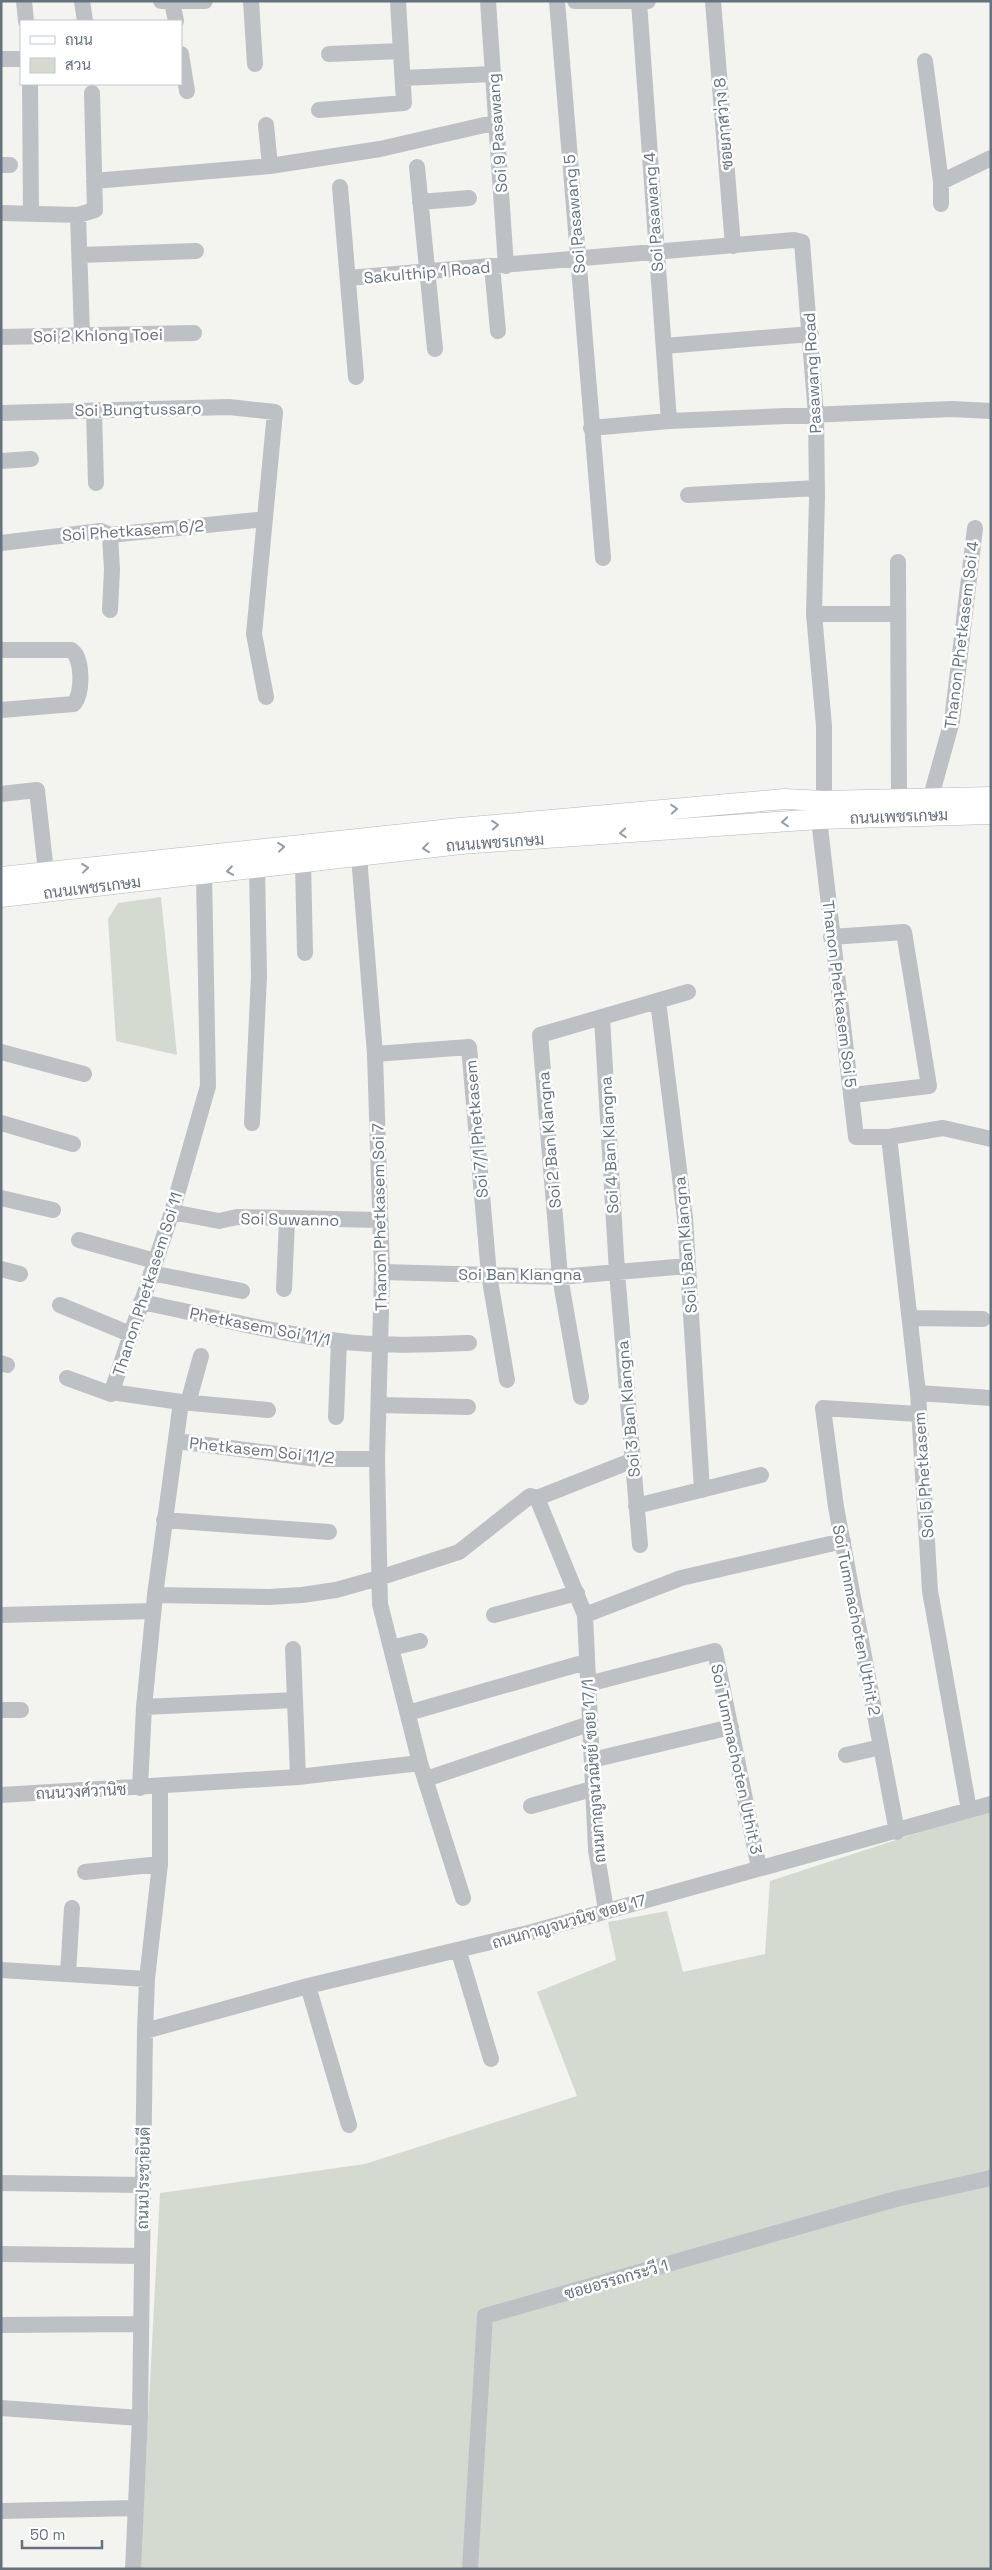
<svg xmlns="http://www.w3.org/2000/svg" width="992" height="2570" font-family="'Space Grotesk',Sarabun,sans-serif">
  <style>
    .green { fill: #d5dad1 }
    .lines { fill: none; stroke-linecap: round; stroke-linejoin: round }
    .major-casing { stroke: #b3b6b9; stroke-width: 21 }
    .minor { stroke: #bdc1c4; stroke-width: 16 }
    .major { stroke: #fff; stroke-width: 20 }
    .oneway { stroke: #939da5 }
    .labels { text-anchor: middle; stroke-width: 5; stroke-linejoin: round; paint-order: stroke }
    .street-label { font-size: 16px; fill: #65737e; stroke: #fff }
  </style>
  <rect width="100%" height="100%" fill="#f3f3f0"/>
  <path class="green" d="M161,897L177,1055L116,1041L108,919L118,903Z
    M991,1809V2569H140L160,2193L365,2164L577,2096L537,1992L616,1960L608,1922L667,1911L683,1972L765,1954L770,1881Z"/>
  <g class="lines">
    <defs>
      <path id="major" d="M1,877L460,828L785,799L824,801L991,797
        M1,897L461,844L819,819L991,814"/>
    </defs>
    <use href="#major" class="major-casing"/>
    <path class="minor" d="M24,1L26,21
      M82,1L85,21
      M161,1H205
      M251,1L255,64
      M488,1L506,266
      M557,1L603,558
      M575,1H648
      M713,1L733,246
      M172,2L176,21
      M639,2L669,421
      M181,54L187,91
      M329,54L401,51
      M1,59H21
      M925,61L941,182V204
      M403,78L493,74
      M30,84L31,213
      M319,110L404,103L398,1
      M266,125L270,166
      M1,165H10
      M417,167L435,349
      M94,181L270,166L380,149L493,123L496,117
      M941,182L991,158
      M340,187L356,377
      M420,202L469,198
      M1,213L78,215L95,210L92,93
      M78,215L82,334
      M81,255L196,251
      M492,266L498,331
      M348,278L794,240L802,242L816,415L817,497L814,614L824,726V801
      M1,337L194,333
      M664,346L811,334
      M94,411L96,483
      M1,413L229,407L275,412L254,634L266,697
      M591,428L669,421L952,409L991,411
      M1,461L31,459
      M688,495L817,488
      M110,535L112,570L110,610
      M1,543L101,531L110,535L265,519
      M898,562L899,800
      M814,614H898
      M1,650H71C83,657 83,693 74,704L1,710
      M1,794L37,790L46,872
      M930,800L952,721L975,528
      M819,819L856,1137H889L943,1128L991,1139
      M359,856L375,1054L382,1272L377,1459L380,1604L420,1763L463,1898
      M303,862L305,953
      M831,937L904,932L929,1086L853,1095
      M658,1001L685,1218L702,1490
      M602,1018L617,1272L640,1545
      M1,1052L84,1074
      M375,1054L469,1047L489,1275L507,1380
      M1,1123L73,1144
      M252,1123L259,976L257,867
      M889,1137L918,1393L930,1591L969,1810
      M1,1198L53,1210
      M172,1212L219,1221L237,1217L380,1220
      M79,1240L155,1261
      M1,1269L20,1274
      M382,1272L560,1277L687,1266
      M151,1273L242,1291
      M284,1289L287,1220
      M141,1302C207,1315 272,1333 339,1341C382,1347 426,1344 469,1343
      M60,1305L130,1334
      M910,1318L983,1319
      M1,1363L7,1365
      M67,1378L111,1394
      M918,1393L991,1398
      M581,1397L560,1277L540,1035L688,992
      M181,1402L268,1410
      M188,1403L201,1356
      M379,1405L468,1407
      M336,1417L339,1341
      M176,1441L317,1459H377
      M537,1498L585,1615L596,1850L606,1910
      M636,1506L761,1475
      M164,1520L329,1532
      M155,1595L269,1597L302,1595L336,1590L379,1578L459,1552L530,1496L537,1498L631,1461
      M1,1615L153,1611
      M494,1615L577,1593
      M585,1615L681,1578L843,1541
      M391,1648L420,1641
      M293,1649L298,1777
      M588,1684L715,1651L759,1868
      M144,1707L295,1700
      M1,1710H21
      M408,1713L586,1662
      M846,1755L881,1747
      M592,1760L731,1727
      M426,1779L589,1724
      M140,1788L144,1707L155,1595L181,1402L118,1393L113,1388L172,1212L208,1086L204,874
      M1,1795L298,1777L420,1763
      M531,1806L592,1789
      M897,1832L836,1507L823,1408L918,1414
      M85,1872L160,1864
      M459,1952L491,2059
      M1,1970L147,1979
      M68,1974L72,1908
      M308,1986L349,2125
      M145,2031L308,1986L532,1932L991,1804
      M1,2183L143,2185
      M1,2254L142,2256
      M1,2325L141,2324
      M1,2408L140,2418
      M1,2511L136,2508
      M133,2569L140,2418L145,2031L147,1979L160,1864V1787
      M470,2569L485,2316L896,2199L991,2178"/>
    <use href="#major" class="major"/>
  </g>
  <defs><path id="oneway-chevron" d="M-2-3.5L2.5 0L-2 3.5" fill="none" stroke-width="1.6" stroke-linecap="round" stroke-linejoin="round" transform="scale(1.25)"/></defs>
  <g class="oneway">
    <use href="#oneway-chevron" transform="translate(674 809) rotate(-5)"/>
    <use href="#oneway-chevron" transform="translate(785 822) rotate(175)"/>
    <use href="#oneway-chevron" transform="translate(495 825) rotate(-5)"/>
    <use href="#oneway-chevron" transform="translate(623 833) rotate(176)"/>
    <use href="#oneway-chevron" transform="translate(281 847) rotate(-6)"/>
    <use href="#oneway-chevron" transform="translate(426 848) rotate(173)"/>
    <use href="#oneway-chevron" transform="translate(85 868) rotate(-6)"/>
    <use href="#oneway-chevron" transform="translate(230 871) rotate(172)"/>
  </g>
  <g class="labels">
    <g class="street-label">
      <text transform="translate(723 124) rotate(-95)" y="6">ซอยภาสว่าง 8</text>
      <text transform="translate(497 133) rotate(-94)" y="6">Soi 9 Pasawang</text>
      <text transform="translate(653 212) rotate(-94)" y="6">Soi Pasawang 4</text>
      <text transform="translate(574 214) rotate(-95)" y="6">Soi Pasawang 5</text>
      <text transform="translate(427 272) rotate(-5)" y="6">Sakulthip 1 Road</text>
      <text transform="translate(98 335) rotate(-1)" y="6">Soi 2 Khlong Toei</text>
      <text transform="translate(812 373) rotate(-93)" y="6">Pasawang Road</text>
      <text transform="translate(138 409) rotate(-1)" y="6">Soi Bungtussaro</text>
      <text transform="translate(133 530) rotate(-4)" y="6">Soi Phetkasem 6/2</text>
      <text transform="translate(961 635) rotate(-83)" y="6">Thanon Phetkasem Soi 4</text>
      <text transform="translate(899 816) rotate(-2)" y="6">ถนนเพชรเกษม</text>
      <text transform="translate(495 842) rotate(-4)" y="6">ถนนเพชรเกษม</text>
      <text transform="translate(92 887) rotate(-7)" y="6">ถนนเพชรเกษม</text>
      <text transform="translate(840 994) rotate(83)" y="6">Thanon Phetkasem Soi 5</text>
      <text transform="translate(476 1129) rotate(-95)" y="6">Soi 7/1 Phetkasem</text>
      <text transform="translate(549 1140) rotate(-95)" y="6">Soi 2 Ban Klangna</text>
      <text transform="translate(609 1145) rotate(-93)" y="6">Soi 4 Ban Klangna</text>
      <text transform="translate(379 1217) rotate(-91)" y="6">Thanon Phetkasem Soi 7</text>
      <text transform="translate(290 1219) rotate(1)" y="6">Soi Suwanno</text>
      <text transform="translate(685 1245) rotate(-95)" y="6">Soi 5 Ban Klangna</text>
      <text x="520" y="1280">Soi Ban Klangna</text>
      <text transform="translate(147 1284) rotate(-72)" y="6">Thanon Phetkasem Soi 11</text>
      <text transform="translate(260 1326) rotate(11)" y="6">Phetkasem Soi 11/1</text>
      <text transform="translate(628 1409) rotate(-95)" y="6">Soi 3 Ban Klangna</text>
      <text transform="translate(262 1450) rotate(6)" y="6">Phetkasem Soi 11/2</text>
      <text transform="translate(923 1475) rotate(-94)" y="6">Soi 5 Phetkasem</text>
      <text transform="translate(857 1620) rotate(79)" y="6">Soi Tummachoten Uthit 2</text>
      <text transform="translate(737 1759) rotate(78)" y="6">Soi Tummachoten Uthit 3</text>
      <text transform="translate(593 1771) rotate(-94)" y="6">ถนนกาญจนวณิชย์ ซอย 17/1</text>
      <text transform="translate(81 1791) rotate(-3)" y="6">ถนนวงศ์วานิช</text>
      <text transform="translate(569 1921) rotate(-16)" y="6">ถนนกาญจนวนิช ซอย 17</text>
      <text transform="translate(143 2178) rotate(-89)" y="6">ถนนประชายินดี</text>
      <text transform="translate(616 2279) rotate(-16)" y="6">ซอยอรรถกระวี 1</text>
    </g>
  </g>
  <rect width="992" height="2570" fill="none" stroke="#65737e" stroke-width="5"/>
  <rect x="20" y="20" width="162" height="65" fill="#ffffff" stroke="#c1c7cb"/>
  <rect x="30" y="36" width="25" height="8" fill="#ffffff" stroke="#c1c7cb"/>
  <text x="65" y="45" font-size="15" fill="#65737e">ถนน</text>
  <rect x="30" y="58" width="25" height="15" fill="#d5dad1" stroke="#c1c7cb"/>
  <text x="65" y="70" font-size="15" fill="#65737e">สวน</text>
  <path d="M22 2540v8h80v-8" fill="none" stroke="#65737e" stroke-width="2.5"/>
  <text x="30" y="2540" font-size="15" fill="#65737e" stroke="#ffffff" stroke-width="4" paint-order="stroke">50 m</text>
</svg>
